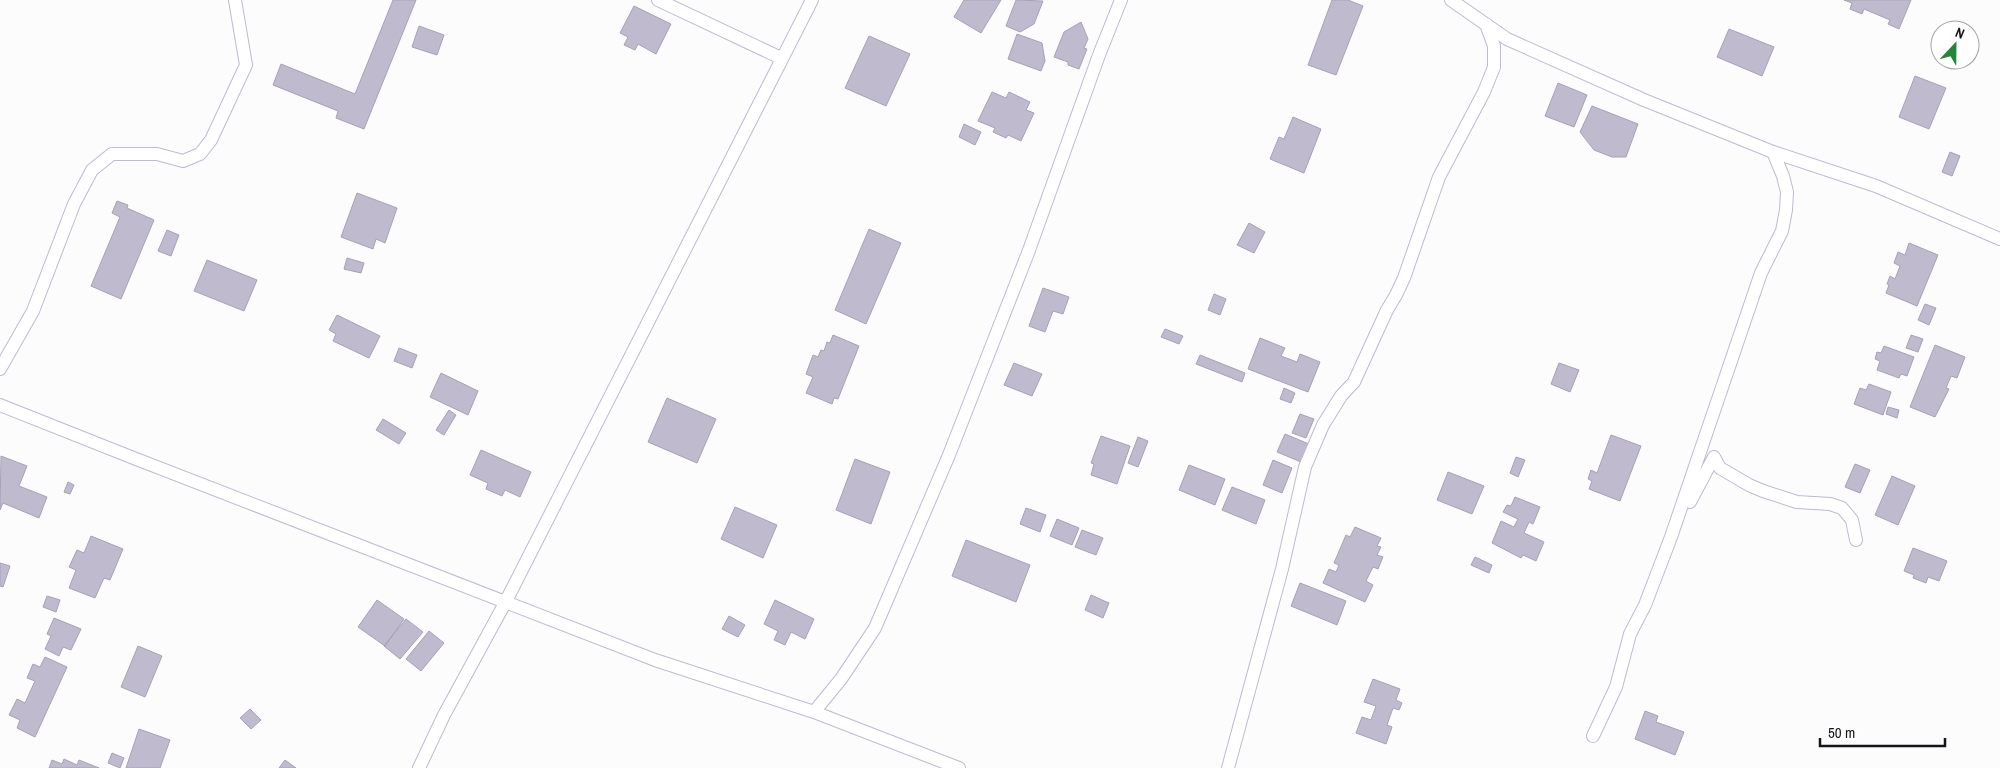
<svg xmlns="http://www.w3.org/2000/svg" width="2000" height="768" font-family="'Archivo Narrow',sans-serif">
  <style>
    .building { fill: #c0bacf; stroke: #a6a1b6 }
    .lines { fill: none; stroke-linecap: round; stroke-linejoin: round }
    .street-casing { stroke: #bfbacf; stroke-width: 14 }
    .street { stroke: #fff; stroke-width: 12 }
  </style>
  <rect width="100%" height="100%" fill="#fcfcfc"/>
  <path class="building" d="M393,0H416L364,129L336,118L338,111L273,85L281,64L355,94Z
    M964,0H1001L981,33L954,17Z
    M1016,0L1043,1L1034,24L1020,32L1006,26Z
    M1332,0H1348L1363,6L1336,75L1308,65Z
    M1844,0H1911L1899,29L1888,24L1890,20L1864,9L1862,14L1850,9L1852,3Z
    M634,6L671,24L656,54L638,44L635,50L624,45L628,37L620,33Z
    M1081,22L1088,39L1084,48L1087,49L1079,69L1068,65V62L1054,57L1064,32Z
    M419,26L444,35L437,55L412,47Z
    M1729,29L1774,47L1762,76L1717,57Z
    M1017,34L1042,43L1045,61L1041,71L1008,59Z
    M869,36L910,54L886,106L845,88Z
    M1915,76L1946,88L1929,129L1899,117Z
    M1558,83L1587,95L1574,127L1545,116Z
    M992,92L1006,98L1009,92L1030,102L1026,110L1034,113L1021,141L1008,135L1006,138L993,132L995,128L978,121Z
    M1592,106L1638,124L1626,157H1612L1594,150L1580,132Z
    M1293,117L1321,129L1304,173L1270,159L1279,137L1284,139Z
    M964,124L981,132L975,145L959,137Z
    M1950,152L1960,156L1952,176L1942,172Z
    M357,193L397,208L385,243L376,239L373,249L341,237Z
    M117,201L128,205L127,208L154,220L121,299L91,286L120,217L112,213Z
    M1249,223L1265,232L1254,253L1237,245Z
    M869,229L901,243L866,324L835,310Z
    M167,230L179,235L171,256L158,251Z
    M1909,243L1938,255L1917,306L1886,293L1889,285L1887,284L1890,276L1895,279L1900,266L1894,263L1898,252L1905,255Z
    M347,258L364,263L361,273L344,269Z
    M207,260L257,280L244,311L194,291Z
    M1043,288L1069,297L1063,314L1053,311L1045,332L1029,326Z
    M1214,294L1226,299L1220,315L1208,310Z
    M1925,304L1936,308L1929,325L1918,320Z
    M337,315L380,336L369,358L333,341L336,334L329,330Z
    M1165,329L1183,336L1179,344L1161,337Z
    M833,335L859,346L838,399L834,398L832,404L806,393L813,377L806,374L813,355L818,357L821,350L824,351L827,342L830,343Z
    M1911,335L1923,339L1918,352L1906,348Z
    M1260,338L1285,348L1281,356L1297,362L1300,354L1320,362L1308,392L1248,369Z
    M1935,345L1965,357L1957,378L1951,376L1946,388L1949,389L1935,417L1910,407Z
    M1884,346L1914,357L1907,376L1901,374L1899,378L1877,370L1880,361L1875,359L1877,352L1881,353Z
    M399,348L417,355L412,368L394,361Z
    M1200,355L1245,373L1242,382L1196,364Z
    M1014,363L1042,374L1032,396L1004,385Z
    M1559,363L1579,370L1570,392L1551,384Z
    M441,373L478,391L468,415L430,397Z
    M1869,384L1891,392L1883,415L1854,404L1860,388L1866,390Z
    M1284,388L1295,393L1291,403L1280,399Z
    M667,398L716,419L697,463L648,442Z
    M1888,407L1899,410L1897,418L1886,414Z
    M449,410L456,415L444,435L436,430Z
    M1300,414L1314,419L1306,438L1292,433Z
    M383,419L406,433L399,444L376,430Z
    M1285,434L1309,444L1301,462L1277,452Z
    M1611,435L1641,446L1620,501L1589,489L1592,481L1588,479L1591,470L1597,473Z
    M1101,436L1130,446L1117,484L1091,475L1094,464L1091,463Z
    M1138,437L1148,441L1138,467L1128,463Z
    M481,450L531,472L520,497L505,490L502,496L486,489L488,483L470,475Z
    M1,456L27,466L19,486L47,497L39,518L3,503L0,510Z
    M1516,457L1525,460L1518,477L1510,473Z
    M855,459L890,472L871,524L836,510Z
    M1273,460L1292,468L1282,493L1263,485Z
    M1855,464L1870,470L1860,493L1845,487Z
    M1189,465L1225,479L1215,505L1179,490Z
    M1448,472L1484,486L1472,514L1437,500Z
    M1892,476L1915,486L1898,525L1875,515Z
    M68,482L74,485L70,494L64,492Z
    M1232,487L1265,500L1256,524L1222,510Z
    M1515,497L1540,507L1533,524L1529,522L1524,533L1544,542L1536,561L1523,555L1521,558L1492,543L1501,521L1514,527L1518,519L1503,512L1507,505L1511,506Z
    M735,507L777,525L763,558L721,539Z
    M1026,508L1046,515L1040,532L1020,524Z
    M1057,519L1079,528L1072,545L1050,536Z
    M1355,527L1381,538L1377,546L1381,547L1377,555L1383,557L1378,569L1373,567L1366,581L1373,585L1365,602L1323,583L1329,569L1336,572L1339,565L1334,563L1346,535L1350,537Z
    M1082,530L1103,538L1096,555L1075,547Z
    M91,536L123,549L110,580L104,578L95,598L69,588L76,570L69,567L77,550L84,553Z
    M966,540L1030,565L1016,602L952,576Z
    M1913,548L1947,561L1939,581L1928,577L1926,583L1913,578L1914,575L1904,571Z
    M1475,557L1492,565L1489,573L1471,565Z
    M0,563L10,566L3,587L0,586Z
    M1300,583L1346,601L1337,625L1291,606Z
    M1091,595L1109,603L1103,618L1085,610Z
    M47,596L60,600L56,612L43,607Z
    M377,600L404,619L385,646L358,627Z
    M775,600L814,619L805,639L791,632L785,645L774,640L778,631L764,624Z
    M729,616L745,625L738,637L722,629Z
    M54,618L81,629L71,650L63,647L59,656L45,649L51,636L47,634Z
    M406,619L423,632L400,659L384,646Z
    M429,631L444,643L421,671L406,659Z
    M138,646L162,656L145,697L121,687Z
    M45,657L67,667L35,737L17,728L20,720L9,715L17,699L25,703L35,681L27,678L33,664L40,667Z
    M1373,679L1400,689L1396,700L1402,703L1399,710L1393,708L1387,725L1392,727L1386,744L1356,733L1362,717L1371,720L1376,706L1364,702Z
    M250,709L261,720L251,729L240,718Z
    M1645,711L1658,716L1656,722L1684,732L1675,755L1635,739Z
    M139,729L170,740L160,768H126Z
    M112,753L124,758L120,768L108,763Z
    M64,759L77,765L79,760L99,768H49L52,760L62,764Z
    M285,760L296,768H279Z"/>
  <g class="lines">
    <defs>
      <path id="street" d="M658,0L781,58
        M1451,0L1507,39L1644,100L1773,152L1876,186L2000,239
        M0,369L33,311L74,204L92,170L112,154H157L183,161L200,154L211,140L246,65L235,0
        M0,405L131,457L655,660L814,712L959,768
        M1690,502L1714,457L1720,468L1749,485L1763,491L1797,502L1830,504L1842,508L1852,520L1856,540
        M814,712L841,679L875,628L949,455L1028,253L1099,55L1121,0
        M1593,736L1616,687L1630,634L1645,605L1671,537L1761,273L1782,231L1786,210L1787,192L1783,176L1773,152
        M419,768L444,715L505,603L812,0
        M1228,768L1282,569L1305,467L1323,425L1341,396L1354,382L1387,310L1396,295L1404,278L1439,177L1484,92L1494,67V46L1486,24"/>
    </defs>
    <use href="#street" class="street-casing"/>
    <use href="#street" class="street"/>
  </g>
  <g transform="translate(1955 45) rotate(22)"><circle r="24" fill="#ffffff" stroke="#a2a1a4"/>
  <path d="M0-4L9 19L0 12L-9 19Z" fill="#228539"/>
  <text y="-8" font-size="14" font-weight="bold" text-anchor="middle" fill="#16141b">N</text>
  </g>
  <path d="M1820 738v8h125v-8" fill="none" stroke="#16141b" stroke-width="2.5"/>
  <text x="1828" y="738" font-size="15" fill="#16141b" stroke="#ffffff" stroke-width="4" paint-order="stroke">50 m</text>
</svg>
